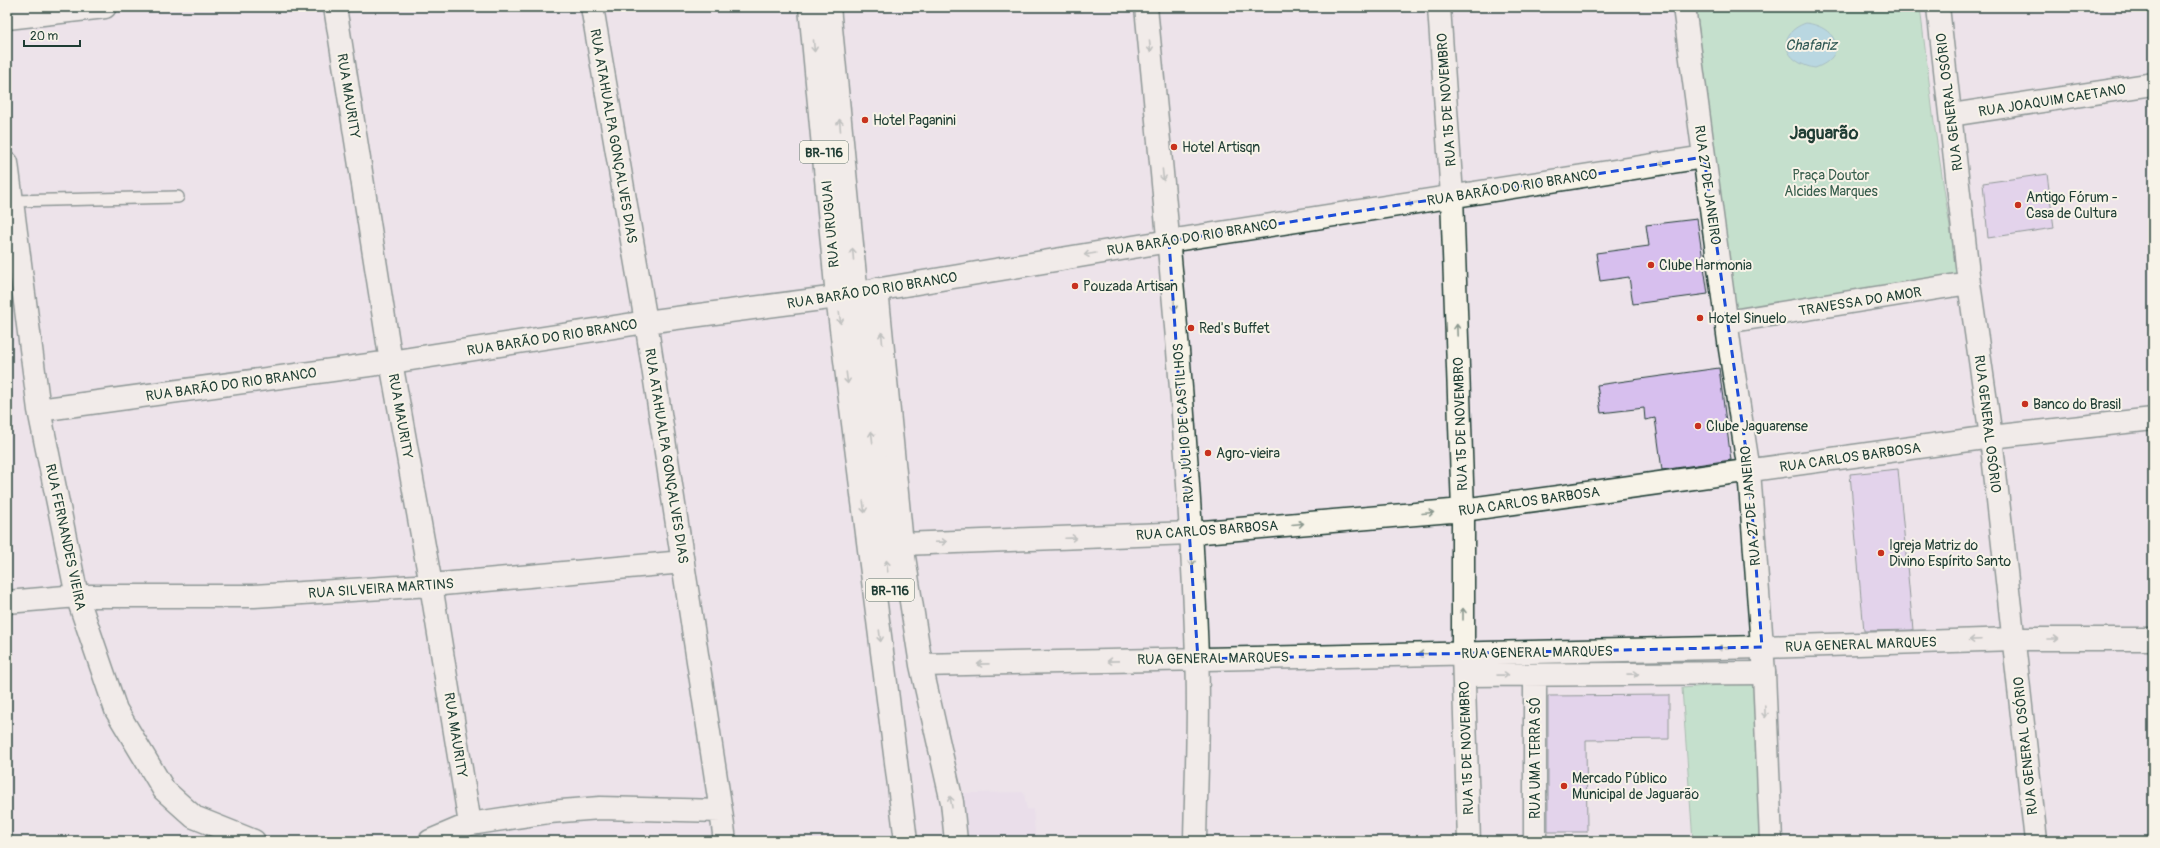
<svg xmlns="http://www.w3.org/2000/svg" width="2160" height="848" font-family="Pangolin,sans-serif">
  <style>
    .built { fill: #e6d8eb }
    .green { fill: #96dcaa; stroke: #5a8c6f }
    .water { fill: #7ac8d8; stroke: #569096 }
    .building { fill: #d7bfee; stroke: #1f3d34 }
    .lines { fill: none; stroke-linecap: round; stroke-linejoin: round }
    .service-casing { stroke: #1f3d34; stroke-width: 14 }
    .minor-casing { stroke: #1f3d34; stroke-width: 25 }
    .tertiary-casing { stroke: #1f3d34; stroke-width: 25 }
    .trunk-casing { stroke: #1f3d34; stroke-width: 25 }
    .service { stroke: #f7f3e8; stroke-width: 11 }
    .minor { stroke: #f7f3e8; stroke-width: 22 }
    .tertiary { stroke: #f7f3e8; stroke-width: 22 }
    .trunk { stroke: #f7f3e8; stroke-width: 22 }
    .oneway { stroke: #8b988e }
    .marked { fill: none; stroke: #1d4ed8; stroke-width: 3; stroke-dasharray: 8 5; stroke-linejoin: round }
    .poi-dot { fill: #c8321e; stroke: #f7f3e8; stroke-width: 1.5 }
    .labels { text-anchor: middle; stroke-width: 4; stroke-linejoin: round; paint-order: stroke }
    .shield { fill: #f7f3e8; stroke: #60746a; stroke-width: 1 }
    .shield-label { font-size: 13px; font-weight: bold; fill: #1f3d34 }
    .street-label { font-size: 14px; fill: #1f3d34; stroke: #f7f3e8 }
    .poi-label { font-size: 14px; fill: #1f3d34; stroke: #f7f3e8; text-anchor: start }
    .park-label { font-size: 14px; fill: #375d4c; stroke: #f7f3e8 }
    .water-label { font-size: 15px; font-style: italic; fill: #315955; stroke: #f7f3e8 }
    .district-label { font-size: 18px; font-weight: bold; fill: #1f3d34; stroke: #f7f3e8 }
  </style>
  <rect width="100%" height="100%" fill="#ede3ea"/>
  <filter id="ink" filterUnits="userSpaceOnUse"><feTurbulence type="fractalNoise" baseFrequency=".025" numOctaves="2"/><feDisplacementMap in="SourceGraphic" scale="8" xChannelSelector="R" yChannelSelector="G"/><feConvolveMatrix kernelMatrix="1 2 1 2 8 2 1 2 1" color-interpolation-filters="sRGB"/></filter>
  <g filter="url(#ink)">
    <path class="built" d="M1024,792L1027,809H1033L1036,841H966L961,793Z"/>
    <path class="green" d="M1696,7H1920L1934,123L1958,280L1736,312Z
      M1759,682L1767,841H1693L1682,688Z"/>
    <path class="water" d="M1806,23C1838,27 1849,56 1815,68C1784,63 1774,34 1806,23Z"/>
    <path class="building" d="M2047,174L2054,228L1988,238L1983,183Z
      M1697,219L1708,294L1633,304L1629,277L1600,281L1596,253L1649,246L1646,225Z
      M1719,368L1731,460L1662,470L1655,418L1645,420L1644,408L1601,413L1597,385Z
      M1898,469L1913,630L1864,631L1850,474Z
      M1669,695V739L1586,740L1587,832H1548V696Z"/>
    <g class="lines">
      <defs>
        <path id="service" d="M12,201L178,197"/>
        <path id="minor" d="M335,7L391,362L431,585L470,824
          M592,7L646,322L721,811
          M1146,7C1167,223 1189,439 1197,656C1200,717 1196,780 1195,841
          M1951,115L2153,84
          M7,163L39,410L77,596L116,710L164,790L194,817L254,841
          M39,410L391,362L646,322L837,297
          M1991,437L2153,419
          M902,544L921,665L952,802L956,841
          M7,602L77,596H254L431,585L683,562
          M921,665L1762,647L2014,639H2153
          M1464,675L1764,673
          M1535,675V841
          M430,841L470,824L549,812L600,808L721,811L725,841"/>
        <path id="tertiary" d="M1439,7L1452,196L1463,510V653L1469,841
          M1684,7L1730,349L1749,471L1764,673L1771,841
          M1938,7L1969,283L1991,437L2036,841
          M7,18L105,7
          M877,289L902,544L1191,533L1463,510L1991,437
          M863,292L1169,241L1704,157
          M1726,322L1969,283"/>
        <path id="trunk" d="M810,7L837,297L906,841
          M829,7L861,338L889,585"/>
      </defs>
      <use href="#service" class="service-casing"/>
      <use href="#minor" class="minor-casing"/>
      <use href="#tertiary" class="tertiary-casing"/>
      <use href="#trunk" class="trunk-casing"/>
      <use href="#service" class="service"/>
      <use href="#minor" class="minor"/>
      <use href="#tertiary" class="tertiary"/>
      <use href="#trunk" class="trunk"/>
    </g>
    <defs><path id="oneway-shaft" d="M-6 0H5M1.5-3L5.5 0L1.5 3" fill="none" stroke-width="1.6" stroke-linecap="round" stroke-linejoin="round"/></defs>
    <g class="oneway">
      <use href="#oneway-shaft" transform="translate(814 46) rotate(85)"/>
      <use href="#oneway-shaft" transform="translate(1150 46) rotate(84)"/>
      <use href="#oneway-shaft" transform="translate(840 125) rotate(-95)"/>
      <use href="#oneway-shaft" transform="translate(1665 163) rotate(171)"/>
      <use href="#oneway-shaft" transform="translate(1163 175) rotate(84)"/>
      <use href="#oneway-shaft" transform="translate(1412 203) rotate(171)"/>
      <use href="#oneway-shaft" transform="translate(853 254) rotate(-95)"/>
      <use href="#oneway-shaft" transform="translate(1090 254) rotate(171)"/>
      <use href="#oneway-shaft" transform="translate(1174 305) rotate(86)"/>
      <use href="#oneway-shaft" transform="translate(840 318) rotate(83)"/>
      <use href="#oneway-shaft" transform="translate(1457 330) rotate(-92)"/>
      <use href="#oneway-shaft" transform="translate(882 338) rotate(-95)"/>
      <use href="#oneway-shaft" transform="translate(847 378) rotate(83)"/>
      <use href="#oneway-shaft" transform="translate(872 437) rotate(-97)"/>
      <use href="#oneway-shaft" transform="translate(864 507) rotate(83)"/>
      <use href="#oneway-shaft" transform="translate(1428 513) rotate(-5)"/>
      <use href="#oneway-shaft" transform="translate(1298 524) rotate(-5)"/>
      <use href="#oneway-shaft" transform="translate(1071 538) rotate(-2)"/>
      <use href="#oneway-shaft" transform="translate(941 542) rotate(-2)"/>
      <use href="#oneway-shaft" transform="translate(1192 560) rotate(87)"/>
      <use href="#oneway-shaft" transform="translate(887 566) rotate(-97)"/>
      <use href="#oneway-shaft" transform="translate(1463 614) rotate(-90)"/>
      <use href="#oneway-shaft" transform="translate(880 636) rotate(83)"/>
      <use href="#oneway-shaft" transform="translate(2053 639)"/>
      <use href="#oneway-shaft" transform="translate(1975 640) rotate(178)"/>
      <use href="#oneway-shaft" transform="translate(1723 648) rotate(179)"/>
      <use href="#oneway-shaft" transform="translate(1424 654) rotate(179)"/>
      <use href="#oneway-shaft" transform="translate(1113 661) rotate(179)"/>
      <use href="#oneway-shaft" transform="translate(983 664) rotate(179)"/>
      <use href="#oneway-shaft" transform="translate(1633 674) rotate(-1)"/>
      <use href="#oneway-shaft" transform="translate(1503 675) rotate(-1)"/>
      <use href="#oneway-shaft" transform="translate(1765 712) rotate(88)"/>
      <use href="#oneway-shaft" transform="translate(951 802) rotate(-100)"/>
    </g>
  </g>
  <path d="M0 0H2160V848H0ZM1704,157L1749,471L1762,647L1198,659L1169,241Z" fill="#ede3ea" fill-opacity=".55" fill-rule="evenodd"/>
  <path class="marked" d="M1704,157L1749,471L1762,647L1198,659L1169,241Z"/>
  <g class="poi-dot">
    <circle cx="865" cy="120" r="4"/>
    <circle cx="1174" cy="147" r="4"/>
    <circle cx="2018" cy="205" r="4"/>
    <circle cx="1651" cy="265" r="4"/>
    <circle cx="1075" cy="286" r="4"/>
    <circle cx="1700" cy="318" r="4"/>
    <circle cx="1191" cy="328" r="4"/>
    <circle cx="2025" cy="404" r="4"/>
    <circle cx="1698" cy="426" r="4"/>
    <circle cx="1208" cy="453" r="4"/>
    <circle cx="1881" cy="553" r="4"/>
    <circle cx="1564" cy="786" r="4"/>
  </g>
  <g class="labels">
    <g class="shield">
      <rect x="800" y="141" width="48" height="22" rx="3"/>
      <rect x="866" y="579" width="48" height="22" rx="3"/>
    </g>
    <g class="shield-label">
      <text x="824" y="157">BR-116</text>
      <text x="890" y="595">BR-116</text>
    </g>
    <g class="street-label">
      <text transform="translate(349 96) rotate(81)" y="5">RUA MAURITY</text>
      <text transform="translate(1446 100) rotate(-94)" y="5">RUA 15 DE NOVEMBRO</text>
      <text transform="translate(2052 100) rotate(-9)" y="5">RUA JOAQUIM CAETANO</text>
      <text transform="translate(1949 102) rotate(-97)" y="5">RUA GENERAL OSÓRIO</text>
      <text transform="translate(614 136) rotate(80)" y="5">RUA ATAHUALPA GONÇALVES DIAS</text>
      <text transform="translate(1708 185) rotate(82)" y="5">RUA 27 DE JANEIRO</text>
      <text transform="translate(1512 187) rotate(-9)" y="5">RUA BARÃO DO RIO BRANCO</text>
      <text transform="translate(830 224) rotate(-95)" y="5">RUA URUGUAI</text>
      <text transform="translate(1192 237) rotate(-9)" y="5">RUA BARÃO DO RIO BRANCO</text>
      <text transform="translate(872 290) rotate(-9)" y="5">RUA BARÃO DO RIO BRANCO</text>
      <text transform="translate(1860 301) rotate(-9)" y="5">TRAVESSA DO AMOR</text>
      <text transform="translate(552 337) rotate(-9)" y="5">RUA BARÃO DO RIO BRANCO</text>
      <text transform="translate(231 384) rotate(-8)" y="5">RUA BARÃO DO RIO BRANCO</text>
      <text transform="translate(401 416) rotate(80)" y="5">RUA MAURITY</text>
      <text transform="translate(1183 423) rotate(-94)" y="5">RUA JÚLIO DE CASTILHOS</text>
      <text transform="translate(1460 424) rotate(-92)" y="5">RUA 15 DE NOVEMBRO</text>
      <text transform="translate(1988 424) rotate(83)" y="5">RUA GENERAL OSÓRIO</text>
      <text transform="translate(667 456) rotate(81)" y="5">RUA ATAHUALPA GONÇALVES DIAS</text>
      <text transform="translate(1850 457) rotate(-8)" y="5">RUA CARLOS BARBOSA</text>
      <text transform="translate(1529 501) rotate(-8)" y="5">RUA CARLOS BARBOSA</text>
      <text transform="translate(1750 506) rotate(-95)" y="5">RUA 27 DE JANEIRO</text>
      <text transform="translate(1207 530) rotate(-4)" y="5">RUA CARLOS BARBOSA</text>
      <text transform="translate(66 537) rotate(78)" y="5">RUA FERNANDES VIEIRA</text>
      <text transform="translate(381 588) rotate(-4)" y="5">RUA SILVEIRA MARTINS</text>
      <text transform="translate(1861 644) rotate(-2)" y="5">RUA GENERAL MARQUES</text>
      <text transform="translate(1537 652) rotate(-1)" y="5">RUA GENERAL MARQUES</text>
      <text transform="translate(1213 658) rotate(-1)" y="5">RUA GENERAL MARQUES</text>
      <text transform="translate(456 735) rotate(81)" y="5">RUA MAURITY</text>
      <text transform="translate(2025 746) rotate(-96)" y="5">RUA GENERAL OSÓRIO</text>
      <text transform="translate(1466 748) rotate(-92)" y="5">RUA 15 DE NOVEMBRO</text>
      <text transform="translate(1535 758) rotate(-90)" y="5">RUA UMA TERRA SÓ</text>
    </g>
    <g class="poi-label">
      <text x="873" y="125">Hotel Paganini</text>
      <text x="1182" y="152">Hotel Artisqn</text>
      <text x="2026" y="202">Antigo Fórum -<tspan x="2026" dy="16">Casa de Cultura</tspan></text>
      <text x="1659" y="270">Clube Harmonia</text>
      <text x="1083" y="291">Pouzada Artisan</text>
      <text x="1708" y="323">Hotel Sinuelo</text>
      <text x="1199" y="333">Red's Buffet</text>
      <text x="2033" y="409">Banco do Brasil</text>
      <text x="1706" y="431">Clube Jaguarense</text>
      <text x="1216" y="458">Agro-vieira</text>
      <text x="1889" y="550">Igreja Matriz do<tspan x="1889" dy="16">Divino Espírito Santo</tspan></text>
      <text x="1572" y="783">Mercado Público<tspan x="1572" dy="16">Municipal de Jaguarão</tspan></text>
    </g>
    <g class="park-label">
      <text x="1831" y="180">Praça Doutor<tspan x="1831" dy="16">Alcides Marques</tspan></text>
    </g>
    <g class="water-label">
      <text x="1811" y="50">Chafariz</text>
    </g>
    <g class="district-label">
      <text x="1824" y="139">Jaguarão</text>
    </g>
  </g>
  <rect width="2160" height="848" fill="none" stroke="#f7f3e8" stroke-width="24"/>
  <rect x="12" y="12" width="2136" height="824" fill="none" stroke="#1f3d34" stroke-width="1.5" filter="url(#ink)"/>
  <path d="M24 40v6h56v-6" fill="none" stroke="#1f3d34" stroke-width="2"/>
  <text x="30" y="40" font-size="12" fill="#1f3d34" stroke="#f7f3e8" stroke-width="3" paint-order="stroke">20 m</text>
</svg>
